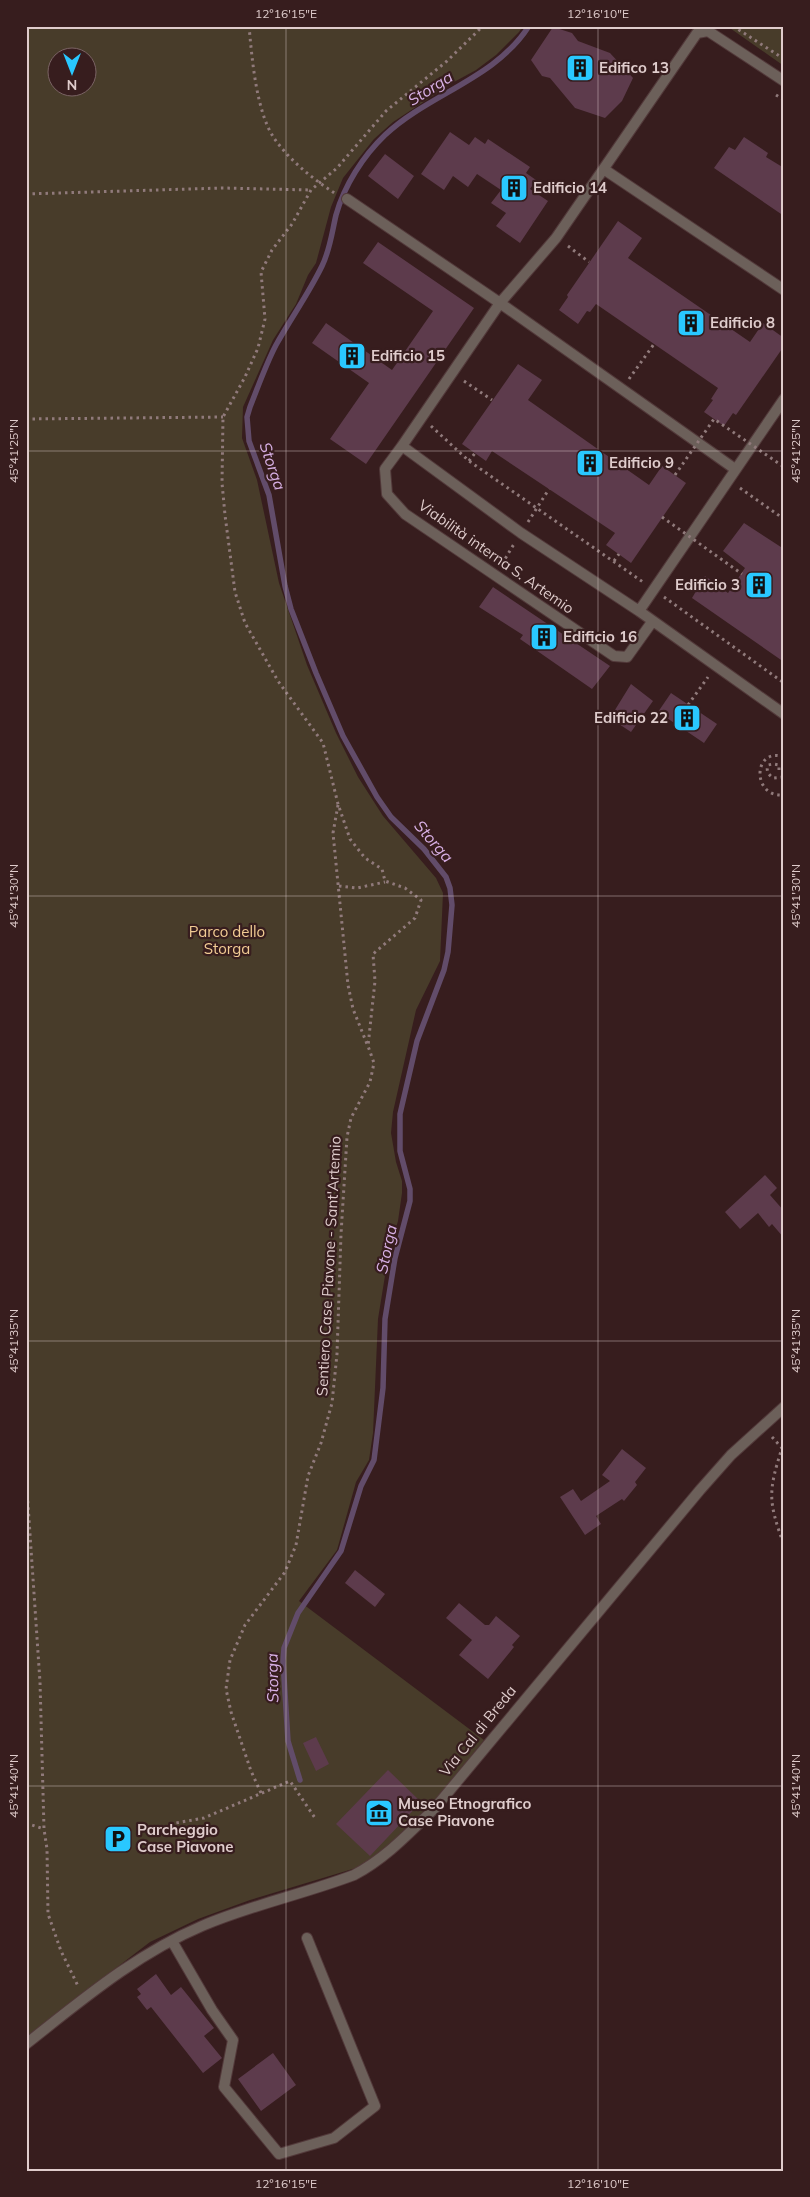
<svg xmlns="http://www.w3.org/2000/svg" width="810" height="2197" font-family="Mulish,sans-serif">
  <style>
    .green { fill: #483c2a; fill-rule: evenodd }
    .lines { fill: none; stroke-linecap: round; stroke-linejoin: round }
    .stream { stroke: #624c6a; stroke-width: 5.5 }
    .building { fill: #5d3b4c }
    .service-casing { stroke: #52393a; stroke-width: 12 }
    .minor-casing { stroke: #52393a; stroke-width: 12 }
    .path { stroke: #907a7b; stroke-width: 3; stroke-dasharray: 2.5 4; stroke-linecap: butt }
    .service { stroke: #6c605a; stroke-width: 10 }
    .minor { stroke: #6c605a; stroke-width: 10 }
    .path-bridge { stroke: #907a7b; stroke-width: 3; stroke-dasharray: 2.5 4; stroke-linecap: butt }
    .ticks { fill: none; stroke: #dfcccc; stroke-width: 1; stroke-opacity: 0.45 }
    .labels { text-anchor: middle; stroke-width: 4.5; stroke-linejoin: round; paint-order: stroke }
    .poi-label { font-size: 15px; font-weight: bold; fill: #dfcccc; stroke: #371d1e; text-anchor: start }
    .street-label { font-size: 15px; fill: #dfcccc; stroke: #371d1e }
    .park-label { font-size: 15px; fill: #f2cc94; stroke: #371d1e }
    .water-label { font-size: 16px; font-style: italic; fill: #d8b0e5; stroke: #371d1e }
    .neatline { fill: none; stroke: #dfcccc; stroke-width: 2 }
    .ticks-label { font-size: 12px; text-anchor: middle; fill: #dfcccc }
  </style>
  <rect width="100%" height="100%" fill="#371d1e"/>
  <path class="green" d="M26,26H523L519,32L496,55L476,70L454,82L393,122L374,139L343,178L331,207L316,263L308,275L296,304L273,340L243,407L242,438L257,480L279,583L307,665L336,733L358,777L383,816L436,878L443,893L440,961L416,1010L393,1112L391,1133L396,1162L402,1181V1193L398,1221L389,1251L378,1319L373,1433L369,1460L356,1482L337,1550L299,1601L484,1740C449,1784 407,1842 356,1868L250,1900L198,1919L150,1942L26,2037ZM58,58H88V88H58Z
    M727,26H784V66Z"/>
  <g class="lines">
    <path class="stream" d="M300,1780L288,1741L283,1661L284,1648L298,1613L341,1551L361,1486L374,1460L383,1388L385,1319L395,1258L410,1201V1189L400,1151V1114L417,1041L444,970L448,952L452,905L450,888L446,877L424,849L391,817L377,797L343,736L316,673L291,609L285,586L269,495L249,441L247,417L250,407C258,387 266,364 276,345C291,318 309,293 322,266C330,250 332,232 336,215C344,186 363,156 385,135C430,93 495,79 529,26"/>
  </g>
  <path class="building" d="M553,27L572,33L578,41L610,53L633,78L622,101L605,118L575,108L550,78L542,76L531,60Z
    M450,132L469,145L475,137L485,144L488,139L530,167L526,173L536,180L530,189L548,201L520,243L496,226L506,213L491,203L501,190L477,174L468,187L453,176L444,190L421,174Z
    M744,137L768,153L766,157L784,168V216L714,168L729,147L735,150Z
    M385,154L414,176L398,199L368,176Z
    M618,221L642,238L628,258L750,342L763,323L784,338V346L736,415L733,413L724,426L704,412L713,400L711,399L718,388L596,304L590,312L587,311L578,324L559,310L568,297L567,295Z
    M378,242L474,308L366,464L330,439L369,383L312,343L326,323L392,370L433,311L363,263Z
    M518,364L542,380L528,400L649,485L662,466L686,483L631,563L606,545L615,533L492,451L486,461L462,444Z
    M744,523L784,549V662L692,598L705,576L728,593L745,568L723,551Z
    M493,587L610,666L592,689L520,639L523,635L479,607Z
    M631,684L653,701L631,732L610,718Z
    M671,693L717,724L704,743L658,712Z
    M765,1175L777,1188L770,1195L784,1211V1238L772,1224L769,1227L758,1213L740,1229L725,1212Z
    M622,1449L646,1468L635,1482L637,1485L624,1501L622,1499L596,1516L601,1524L585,1535L560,1497L573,1489L581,1501L610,1481L602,1475Z
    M355,1570L385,1594L375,1607L345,1583Z
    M459,1603L485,1625H489L496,1616L520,1636L512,1645L514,1647L488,1679L459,1655L472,1640L446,1618Z
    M316,1737L329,1764L316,1771L303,1743Z
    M388,1770L421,1802L370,1856L336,1824Z
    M156,1974L171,1995L181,1987L214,2028L204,2036L222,2058L203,2073L151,2007L147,2010L137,1997L141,1994L137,1989Z
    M273,2053L296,2085L261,2111L238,2079Z"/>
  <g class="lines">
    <defs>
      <path id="service" d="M784,81L708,31L697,33L556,238L500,303L402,446L521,533L639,611L784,714
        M605,170L784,290
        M347,199L500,303L735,469
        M402,446L385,469L387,494L405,514L614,656L627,657L652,622
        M639,611L784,399
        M172,1941L212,2010L233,2040L224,2087L279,2154L334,2138L375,2106L307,1938"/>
      <path id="minor" d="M26,2044C82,2000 136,1954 202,1926C251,1905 304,1894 354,1875C386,1858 409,1833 435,1808L700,1490L731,1455L784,1407"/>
    </defs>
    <use href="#service" class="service-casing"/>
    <use href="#minor" class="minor-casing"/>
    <path class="path" d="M249,26C252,58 256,111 274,138C290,161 313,179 336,194
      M733,26L784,59
      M776,95L784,100
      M26,194L222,188L311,190
      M568,246L589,262
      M629,379L654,344
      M464,381L492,400
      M26,419L223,417
      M431,426L469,461L643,582
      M469,461L475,453
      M740,488L784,519
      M528,522L549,489
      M614,561L619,554
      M502,564L514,544
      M664,597L784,683
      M688,705L708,677
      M784,757C753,746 751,798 784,795
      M779,770V765L773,764L768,765C766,771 768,774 773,778L784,777
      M338,805L333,833L348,985L353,1009L367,1044
      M339,886L357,888L385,882
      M772,1437L782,1448C768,1492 768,1501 784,1545
      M26,1475L40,1682L44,1829L47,1849L48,1914L61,1951L78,1986
      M261,1793L251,1771L231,1712L226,1689L230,1660L245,1625L285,1572L296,1545L308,1476L321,1443L332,1403L337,1354L341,1234L347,1137L351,1118L370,1082L374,1063L368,1046L375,981L373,954L415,918L421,900L405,888L385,881L382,869L365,858L350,839L338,804L323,743L278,681L245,623L235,592L225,515L222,483L223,417L245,377L258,348L265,319L261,272L272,250L292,224L311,190L337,168L386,111L447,61L483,26
      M26,1823L44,1829
      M170,1824L204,1818L290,1781L315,1818"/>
    <use href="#service" class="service"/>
    <use href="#minor" class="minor"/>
    <path class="path-bridge" d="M675,475L714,419L784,467
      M662,517L742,574"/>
  </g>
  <path class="ticks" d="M286,26V2171M598,26V2171M26,451H784M26,896H784M26,1341H784M26,1786H784"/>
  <defs>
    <symbol id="building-square" viewBox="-11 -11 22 22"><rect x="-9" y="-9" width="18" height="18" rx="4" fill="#29c8ff" stroke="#371d1e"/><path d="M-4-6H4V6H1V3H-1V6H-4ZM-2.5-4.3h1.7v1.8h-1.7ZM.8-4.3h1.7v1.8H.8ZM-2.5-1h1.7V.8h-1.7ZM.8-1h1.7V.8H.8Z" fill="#111"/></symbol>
    <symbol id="museum-square" viewBox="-11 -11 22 22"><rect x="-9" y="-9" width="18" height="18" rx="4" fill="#29c8ff" stroke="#371d1e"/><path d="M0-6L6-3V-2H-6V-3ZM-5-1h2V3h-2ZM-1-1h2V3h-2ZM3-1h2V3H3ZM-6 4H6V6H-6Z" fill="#111"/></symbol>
    <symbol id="parking-square" viewBox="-11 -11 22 22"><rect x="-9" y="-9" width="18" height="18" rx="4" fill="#29c8ff" stroke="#371d1e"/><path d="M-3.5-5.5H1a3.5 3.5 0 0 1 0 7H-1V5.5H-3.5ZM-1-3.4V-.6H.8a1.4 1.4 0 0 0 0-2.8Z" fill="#111"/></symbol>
  </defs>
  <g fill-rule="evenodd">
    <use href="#building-square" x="564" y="52" width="32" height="32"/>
    <use href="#building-square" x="498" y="172" width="32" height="32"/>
    <use href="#building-square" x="675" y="307" width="32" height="32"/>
    <use href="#building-square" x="336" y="340" width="32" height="32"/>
    <use href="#building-square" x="574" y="447" width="32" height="32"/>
    <use href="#building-square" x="743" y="569" width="32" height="32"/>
    <use href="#building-square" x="528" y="621" width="32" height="32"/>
    <use href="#building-square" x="671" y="702" width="32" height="32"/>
    <use href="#museum-square" x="363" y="1797" width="32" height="32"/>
    <use href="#parking-square" x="102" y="1823" width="32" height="32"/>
  </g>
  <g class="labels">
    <g class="poi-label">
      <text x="599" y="73">Edifico 13</text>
      <text x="533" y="193">Edificio 14</text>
      <text x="710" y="328">Edificio 8</text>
      <text x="371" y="361">Edificio 15</text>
      <text x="609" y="468">Edificio 9</text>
      <text x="740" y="590" text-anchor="end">Edificio 3</text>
      <text x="563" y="642">Edificio 16</text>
      <text x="668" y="723" text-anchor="end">Edificio 22</text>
      <text x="398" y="1809">Museo Etnografico<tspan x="398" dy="17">Case Piavone</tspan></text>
      <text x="137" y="1835">Parcheggio<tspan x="137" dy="17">Case Piavone</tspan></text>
    </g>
    <g class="street-label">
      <text transform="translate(496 557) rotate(35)" y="5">Viabilità interna S. Artemio</text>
      <text transform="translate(329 1266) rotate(-87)" y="5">Sentiero Case Piavone - Sant'Artemio</text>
      <text transform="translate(478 1731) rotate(-51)" y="5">Via Cal di Breda</text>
    </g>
    <g class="park-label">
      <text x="227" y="937">Parco dello<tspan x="227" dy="17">Storga</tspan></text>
    </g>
    <g class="water-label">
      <text transform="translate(430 88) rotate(-32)" y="6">Storga</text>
      <text transform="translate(273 466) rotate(71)" y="6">Storga</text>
      <text transform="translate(434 841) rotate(49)" y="6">Storga</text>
      <text transform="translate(386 1249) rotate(-78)" y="6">Storga</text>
      <text transform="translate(272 1678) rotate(-91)" y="6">Storga</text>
    </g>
  </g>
  <rect width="810" height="2197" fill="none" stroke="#371d1e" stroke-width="55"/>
  <g transform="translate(72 72) rotate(180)"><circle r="24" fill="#371d1e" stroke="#7a6364"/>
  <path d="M0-4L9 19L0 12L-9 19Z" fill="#29c8ff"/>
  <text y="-8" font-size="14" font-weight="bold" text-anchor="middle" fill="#dfcccc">N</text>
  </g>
  <rect x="28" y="28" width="754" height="2142" class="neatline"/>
  <g class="ticks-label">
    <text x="286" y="18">12°16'15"E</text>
    <text x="598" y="18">12°16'10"E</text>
    <text transform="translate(796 451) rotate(-90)" y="4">45°41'25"N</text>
    <text transform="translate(14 451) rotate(-90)" y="4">45°41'25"N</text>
    <text transform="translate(796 896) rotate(-90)" y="4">45°41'30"N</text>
    <text transform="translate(14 896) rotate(-90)" y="4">45°41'30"N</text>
    <text transform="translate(796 1341) rotate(-90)" y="4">45°41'35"N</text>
    <text transform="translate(14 1341) rotate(-90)" y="4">45°41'35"N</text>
    <text transform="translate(796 1786) rotate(-90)" y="4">45°41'40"N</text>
    <text transform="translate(14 1786) rotate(-90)" y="4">45°41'40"N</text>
    <text x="286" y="2188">12°16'15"E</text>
    <text x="598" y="2188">12°16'10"E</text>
  </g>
</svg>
